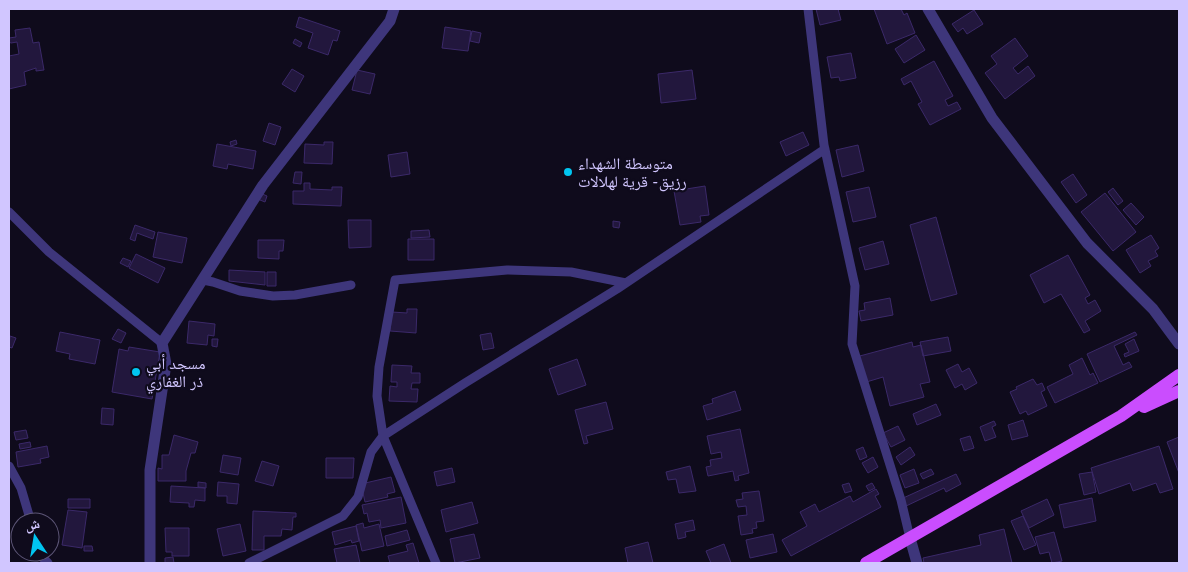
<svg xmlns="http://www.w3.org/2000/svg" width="1188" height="572" font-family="'Varela Round','Noto Naskh Arabic',sans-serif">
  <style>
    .building { fill: #22173d; stroke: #3b2969 }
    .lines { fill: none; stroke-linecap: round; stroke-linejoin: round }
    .minor { stroke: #3e367b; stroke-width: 9 }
    .tertiary { stroke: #3e367b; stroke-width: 11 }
    .primary { stroke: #ca4dfe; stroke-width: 12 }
    .poi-dot { fill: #01c5f0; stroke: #0f0b1c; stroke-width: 2 }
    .labels { text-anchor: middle; stroke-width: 4.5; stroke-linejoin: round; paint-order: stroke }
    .poi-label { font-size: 16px; fill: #d1c6ff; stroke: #0f0b1c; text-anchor: start }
  </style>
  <rect width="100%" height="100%" fill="#0f0b1c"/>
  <path class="building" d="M816,9H838L841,20L820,25Z
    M874,9H901L904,15L907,13L915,33L887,44Z
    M974,10L983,24L967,34L963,28L958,32L952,24Z
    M299,17L340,31L337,41L333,40L328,55L308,48L313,33L296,27Z
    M445,27L471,31L468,51L442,48Z
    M30,28L33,43L39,42L44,70L36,71V68L24,72L26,85L9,89V56L19,54L17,42L11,43L9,42V38L16,37L15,30Z
    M472,31L481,33L479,43L470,41Z
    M916,35L925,50L904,63L895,49Z
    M1015,38L1028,56L1013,68L1018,74L1028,66L1035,76L1005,99L985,73L997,64L991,56Z
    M295,39L302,43L300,47L293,43Z
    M851,53L856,78L840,81L839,77L831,78L827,57Z
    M934,61L953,96L945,100L948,106L957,102L961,109L930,125L918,104L922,102L911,81L904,85L901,79Z
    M292,69L304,76L295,92L282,84Z
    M357,70L375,74L370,94L352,90Z
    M692,70L696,99L661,103L658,74Z
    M269,123L281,127L275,145L263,141Z
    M803,132L809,145L786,156L780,142Z
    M236,140L237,144L231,146L230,142Z
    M324,142H333L332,164L304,163L305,144L324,145Z
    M217,144L256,151L253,169L228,164L227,169L213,166Z
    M858,145L864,171L842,177L836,150Z
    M407,152L410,174L391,177L388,155Z
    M295,172H302L301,184L293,183Z
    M1073,174L1087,195L1076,203L1061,182Z
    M304,183H310V189L332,190V187H342L341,206L293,204V191H304Z
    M705,186L709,215L700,216L701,222L680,225L674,191Z
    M869,187L876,217L853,222L846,192Z
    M1113,188L1123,201L1118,205L1108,192Z
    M258,192L267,196L265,202L255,198Z
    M1105,193L1136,232L1113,251L1081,212Z
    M1131,203L1144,217L1136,225L1123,210Z
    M936,217L957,294L931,301L910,225Z
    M348,220H371V247L349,248Z
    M613,221L620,222L619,228L613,227Z
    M135,225L155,232L153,239L137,233L135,241L130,239Z
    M429,230L430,237L411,238V231Z
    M158,232L187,238L182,263L153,257Z
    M1151,235L1159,248L1155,251L1158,256L1148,261L1151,266L1140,273L1126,250Z
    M408,239H434V260H408Z
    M258,240H284L283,251H279V259L258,258Z
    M883,241L889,264L865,270L859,248Z
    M136,254L165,268L158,283L129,268Z
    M1068,255L1090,295L1085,298L1088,304L1095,300L1101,311L1085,321L1090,330L1084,333L1061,294L1044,303L1030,275Z
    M123,258L131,261L128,267L120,263Z
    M229,270L265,272V285L229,281Z
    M267,272H276V286H267Z
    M890,298L893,315L861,321L859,311L865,310L864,303Z
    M407,309H417L416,333L390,331L392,312L407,313Z
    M189,321L215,324L214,336L208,335L207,345L187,343Z
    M118,329L126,333L121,343L112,339Z
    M60,332L100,340L95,364L69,359L70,354L56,351Z
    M1135,332L1137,335L1114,346L1123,365L1129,362L1132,367L1100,382L1087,354Z
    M491,333L494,348L483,350L480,335Z
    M10,336L16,338L12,348L9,347Z
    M948,337L951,351L923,356L920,342Z
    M212,339H218L217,347L212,346Z
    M1134,339L1139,351L1125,357L1124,354L1129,352L1125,344Z
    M912,342L913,347L921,345L930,382L920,384L924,397L890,406L883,377L863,383L856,357Z
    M129,347L160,352L152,399L112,392L119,349L128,351Z
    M1082,358L1090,375L1093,373L1098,383L1055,403L1047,387L1073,374L1069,365Z
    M577,359L586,385L558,395L549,369Z
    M958,364L962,372L969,368L977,383L965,390L962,384L955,388L946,370Z
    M392,365L412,366L411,373H420V383H412L411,389H418L417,402L389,401L390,386L397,387V382H391Z
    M1033,379L1037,385L1042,383L1045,390L1041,392L1047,406L1028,415L1026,411L1020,414L1010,392L1017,389L1016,387Z
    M735,391L741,410L707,420L703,406L713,403L712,399Z
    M606,402L613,429L586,436L588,443L584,444L575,410Z
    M936,404L941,415L917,425L913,414Z
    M102,408L114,409L113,425L101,424Z
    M1023,420L1028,436L1012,440L1008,425Z
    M994,421L996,425L992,427L996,437L985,441L980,427Z
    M898,426L905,440L891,447L883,433Z
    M740,429L749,473L738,476L739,480L735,481L733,471L708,476L706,467L711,466L710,460L722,458L721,452L711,454L707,436Z
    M26,430L28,438L16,440L14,432Z
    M174,435L198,442L195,453H191L186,471V481H158V468L162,469V455H169Z
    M970,436L974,448L964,451L960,439Z
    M1179,437V473L1167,442Z
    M30,442L31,447L20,449L19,444Z
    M47,446L49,457L40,459L41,463L18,467L16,452Z
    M1159,446L1173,489L1160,493L1156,483L1133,491L1130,483L1099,494L1091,468Z
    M863,447L867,457L860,460L856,450Z
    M910,447L915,455L901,465L896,457Z
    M223,455L241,458L238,475L220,472Z
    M873,457L878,467L868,473L862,463Z
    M326,458H354L353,478H326Z
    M262,461L279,466L273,486L255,481Z
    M690,466L696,491L679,493L676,479L668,480L666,472Z
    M452,468L455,482L437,486L434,472Z
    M914,469L919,483L905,488L900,475Z
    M931,469L934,474L923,479L920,474Z
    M1092,472L1096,492L1084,495L1079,474Z
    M956,474L961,484L946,492L944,488L904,507L901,499Z
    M391,477L395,492L387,494L388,497L365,502L361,484Z
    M198,482L206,483V488L198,487Z
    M218,482L239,484L237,504L227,503V496H217Z
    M849,483L852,491L845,493L842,485Z
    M872,483L875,488L869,491L866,486Z
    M171,486L205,488V501L195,500L194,507H189V503L170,502Z
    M876,489L879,494L875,496L881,507L791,556L782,540L807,526L800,512L815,504L819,512L850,496L853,502Z
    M759,491L764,521L756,522L757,528L752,529L753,533L741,535L738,516L747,515L746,506L738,507L736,500L743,499L742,493Z
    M401,497L406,523L381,528L380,520L369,522L367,513L364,514L362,505Z
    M1092,498L1096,521L1064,528L1059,505Z
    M68,499H90V508H68Z
    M1047,499L1054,515L1029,528L1021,511Z
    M472,502L478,523L446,532L441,510Z
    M68,510L87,512L82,548L62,545Z
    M253,511L296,513V517H293L292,530L282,529L281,536H264V550H252Z
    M1023,516L1036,545L1024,550L1011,521Z
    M693,520L695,530L685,532L686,537L678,539L675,524Z
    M363,523L364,528L379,524L384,546L362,551L356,525Z
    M240,524L246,551L223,556L217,529Z
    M356,526L359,541L352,543L351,540L335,545L332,532Z
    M165,528H189V556H172V552H166Z
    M1004,529L1012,563H924L923,558L981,545L979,535Z
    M407,530L410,540L387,546L385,536Z
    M1054,532L1062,561L1052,563L1049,552L1040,554L1035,537Z
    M474,534L480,558L455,563L450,539Z
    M773,534L777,552L750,558L746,540Z
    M648,542L653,563H628L625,548Z
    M413,543L419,563H390L388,556L408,551L406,545Z
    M724,544L731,563H711L706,551Z
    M356,545L360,563H337L334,549Z
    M84,546H92L93,551H84Z
    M173,557L174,563H165V558Z"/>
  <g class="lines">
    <path class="minor" d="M808,9L824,145L855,286L852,344L901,500L910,538
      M9,212L49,252L162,343
      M203,280L213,282L240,291L273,296L295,295L351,285
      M9,466L21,488L31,522
      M39,552L40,555L48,563
      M249,563L343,516L358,497L371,452L383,436L465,383L617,289L825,149
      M436,563L383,436L377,396L379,367L395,280L507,270L571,272L626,283"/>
    <path class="tertiary" d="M928,9L992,118L1087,243L1153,309L1179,344
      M910,538L917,563
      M150,563V470L166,364L162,343L263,185L390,21L394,9"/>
    <path class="primary" d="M1144,407L1179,391
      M866,563L1121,416L1179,375"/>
  </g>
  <g class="poi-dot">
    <circle cx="568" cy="172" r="5"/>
    <circle cx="136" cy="372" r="5"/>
  </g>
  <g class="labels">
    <g class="poi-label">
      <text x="578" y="169">متوسطة الشهداء<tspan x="578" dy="18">رزيق- قرية لهلالات</tspan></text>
      <text x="146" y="369">مسجد أبي<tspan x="146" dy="18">ذر الغفاري</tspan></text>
    </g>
  </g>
  <rect width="1188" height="572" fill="none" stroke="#d1c6ff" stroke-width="20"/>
  <g transform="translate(35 537) rotate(348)"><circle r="24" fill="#0f0b1c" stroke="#5d5677"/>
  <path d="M0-4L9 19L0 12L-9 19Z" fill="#01c5f0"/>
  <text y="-8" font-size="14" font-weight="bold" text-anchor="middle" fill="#d1c6ff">ش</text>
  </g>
</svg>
